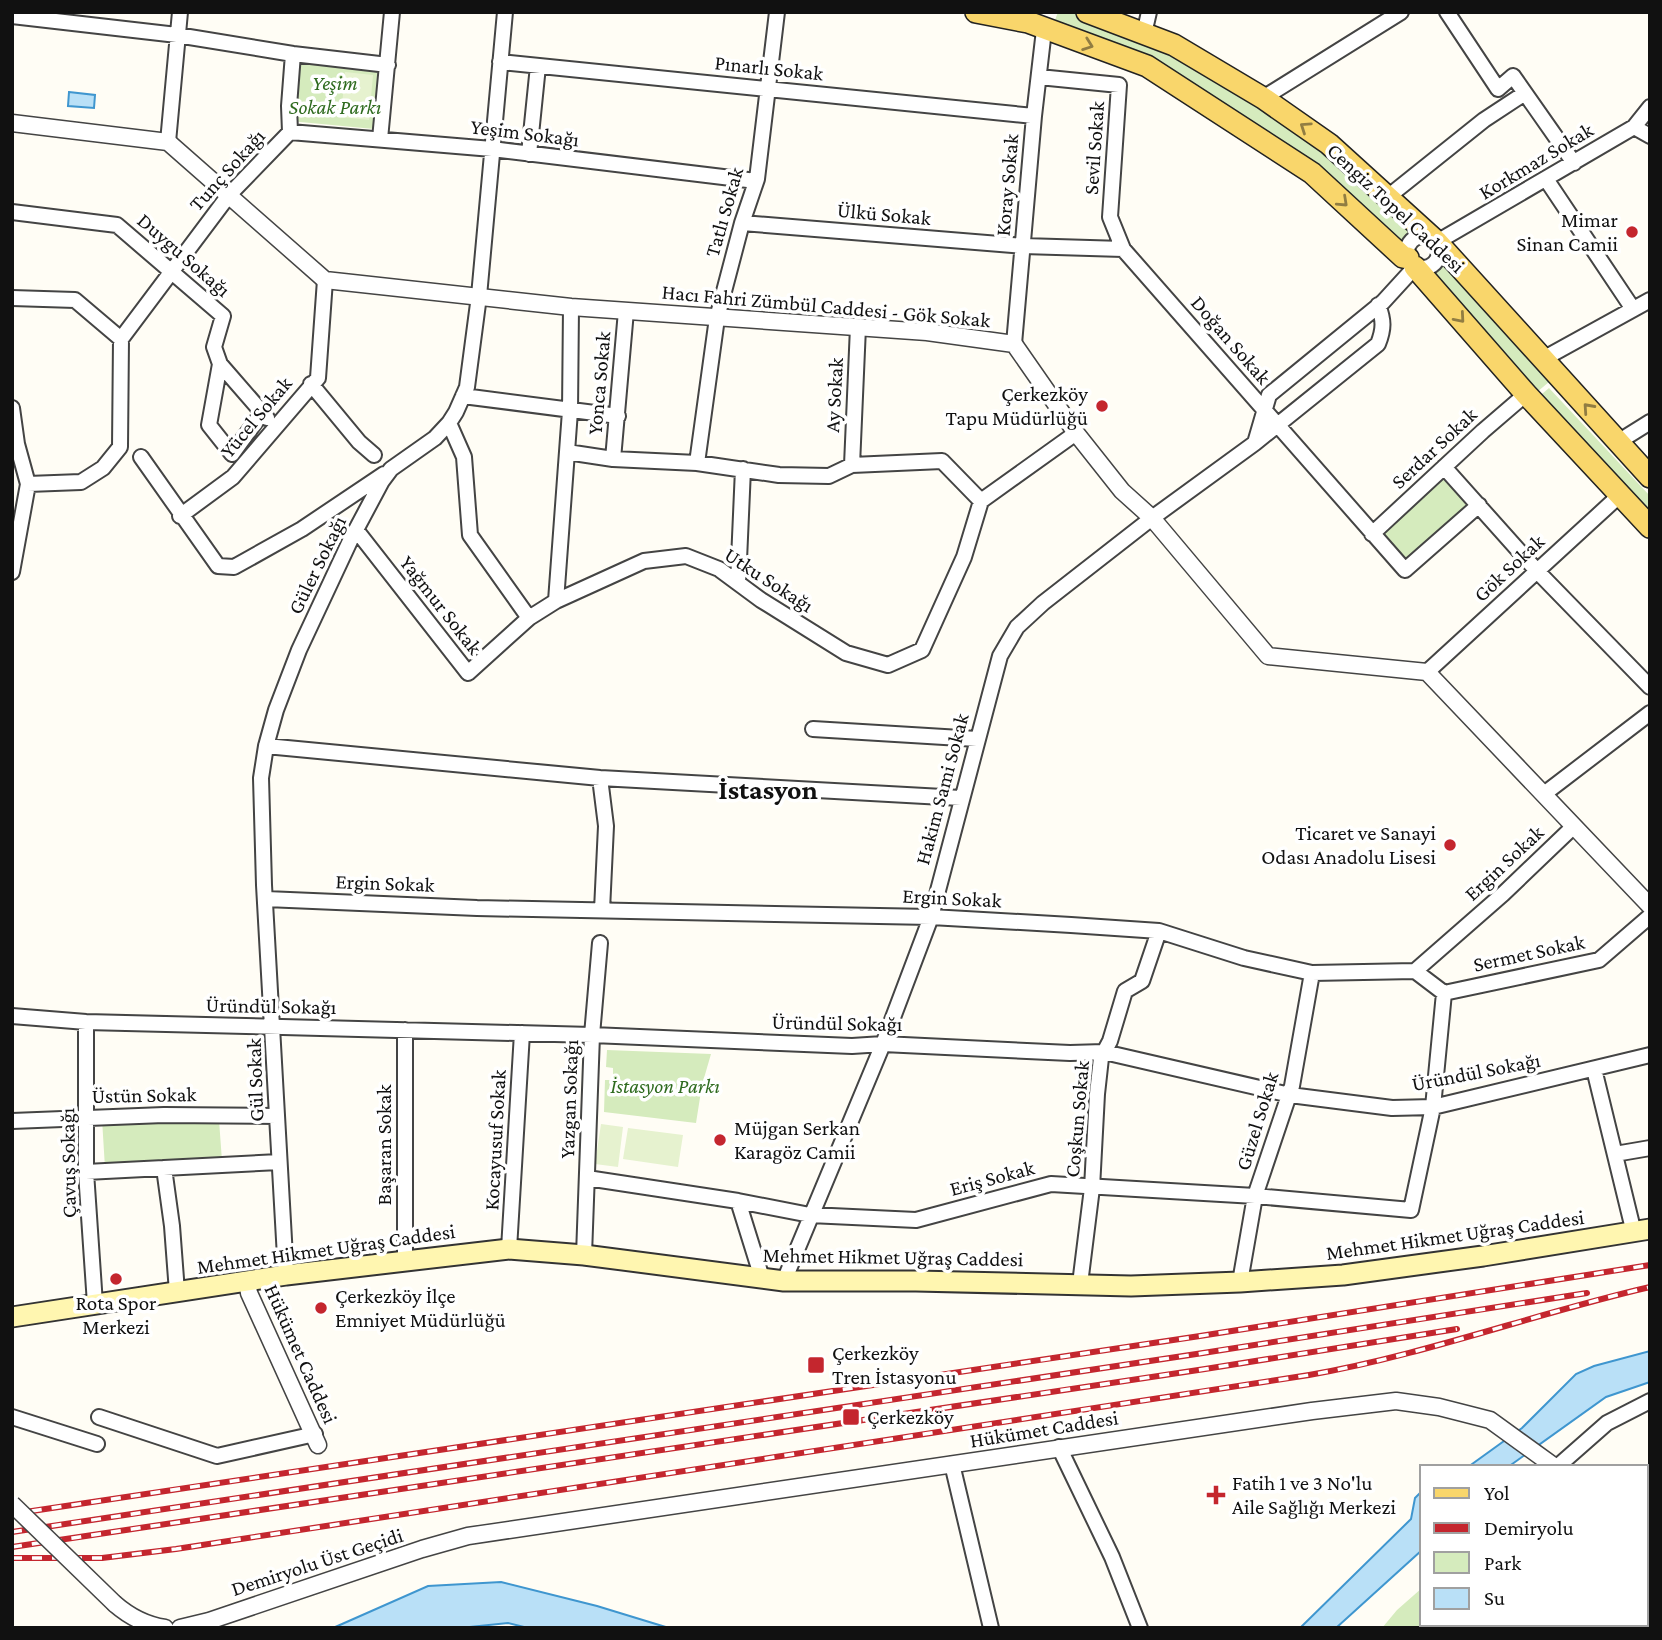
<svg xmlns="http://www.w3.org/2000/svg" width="1662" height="1640" font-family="'Crimson Pro',serif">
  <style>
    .green { fill: #d5ebbd }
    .pitch { fill: #e6f2cf }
    .water { fill: #b9e0f7; stroke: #3f96cf; stroke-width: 2 }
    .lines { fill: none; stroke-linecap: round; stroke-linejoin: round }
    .minor-casing { stroke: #444; stroke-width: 18 }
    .tertiary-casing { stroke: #444; stroke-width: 19 }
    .secondary-casing { stroke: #333; stroke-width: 23 }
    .primary-casing { stroke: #222; stroke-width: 24 }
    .minor { stroke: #fff; stroke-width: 14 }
    .tertiary { stroke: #fff; stroke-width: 16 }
    .secondary { stroke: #fff6b0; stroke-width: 19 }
    .primary { stroke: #f9d66b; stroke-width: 21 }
    .rail-casing { stroke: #c4262e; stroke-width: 6 }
    .rail { stroke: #fff; stroke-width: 3.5; stroke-dasharray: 10; stroke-linecap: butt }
    .tertiary-bridge-casing { stroke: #444; stroke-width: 19; stroke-linecap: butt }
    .tertiary-bridge { stroke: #fff; stroke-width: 16 }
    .oneway { stroke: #917d42 }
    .poi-dot { fill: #c4262e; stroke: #fff; stroke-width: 2.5 }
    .labels { text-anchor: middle; stroke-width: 7; stroke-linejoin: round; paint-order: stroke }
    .street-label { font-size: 21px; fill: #111; stroke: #fff }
    .park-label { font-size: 21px; font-style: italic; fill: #2f6b1f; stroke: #fff }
    .poi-label { font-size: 21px; fill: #111; stroke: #fff; text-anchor: start }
    .district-label { font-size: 28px; font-weight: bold; fill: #111; stroke: #fff }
  </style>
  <rect width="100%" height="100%" fill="#fffdf5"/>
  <path class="green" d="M1058,12H1077L1086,15L1214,77L1277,118L1339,163L1412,232L1401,243L1349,195L1054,23Z
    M296,60L380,68L374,129L290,121Z
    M1443,260L1549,382L1537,392L1429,274Z
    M1549,388L1650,496V522L1536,399Z
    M1442,479L1447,482L1467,505V508L1412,558H1402L1381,535L1437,480Z
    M607,1050L711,1054L702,1085L696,1123L604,1112L605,1080H613V1068L606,1067Z
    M102,1119L219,1120L222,1161L105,1168Z
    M1422,1588V1624H1452L1444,1628H1382L1397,1610Z
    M1459,1624H1631L1644,1628H1460Z"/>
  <path class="pitch" d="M345,72L373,75L369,120L341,117Z
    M601,1124L623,1127L618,1167L595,1164Z
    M628,1128L683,1135L678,1167L623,1159Z"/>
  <path class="water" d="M69,92L95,95L94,108L68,106Z
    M1650,1351V1382L1606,1397L1508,1467H1468L1522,1428L1576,1374L1594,1366Z
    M1422,1491V1550L1336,1628H1300L1411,1519L1415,1498Z
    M501,1582L597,1606L669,1628H528L508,1623L460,1628H333L428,1586Z"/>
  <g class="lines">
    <defs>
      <path id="minor" d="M1447,12L1498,89L1513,76L1574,163
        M12,16L177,35L293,54L388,65
        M1144,34L1149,12
        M500,62L1034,116
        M1039,77L1119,85L1110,217L1123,249
        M1263,98L1401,12
        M1634,127L1650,136
        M290,132L492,149L756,181
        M290,132L289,106L293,54
        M380,139L392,12
        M168,142L180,12
        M529,154L538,66
        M1546,179L1633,309
        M1389,196L1484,120L1525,93
        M12,212L117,225L223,316L214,347L220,364L209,425L232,454L262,413
        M742,223L1023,246L1123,249L1405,570L1479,505
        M1407 252a16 16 0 1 1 32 0a16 16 0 1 1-32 0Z
        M1437,242L1634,127L1650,107
        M12,298L75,300L121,339L120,447L103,468L81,482L28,484
        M121,339L229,195L290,132
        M1014,344L1034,116L1044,30
        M1543,359L1650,300
        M220,364L267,418
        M311,384L359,442L374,455
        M463,396L618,416
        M12,408L17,444L28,484L12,572
        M449,423L464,457L470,535L529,618L556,601L644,561L686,556L719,569L761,600L846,653L888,665L922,650L964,557L981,501
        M1618,442L1650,422
        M1255,443L1378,344C1384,329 1384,320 1378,305
        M567,452L613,459L697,463L779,475L829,476L852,465L942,461L981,501
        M141,457L218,566L234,567L302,529L384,474
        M613,459L626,311
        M697,463L717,318L742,223L757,179L777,12
        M852,465L858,327
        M1444,467L1537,571L1650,687
        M981,501L1076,433
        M180,516L233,477L318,378L325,280
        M357,531L468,673L529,618
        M1372,534L1483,431L1526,394
        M738,583L743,469
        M556,601L570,411L571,307
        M1427,672L1620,495
        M813,729L977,739
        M266,746L600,778L961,798
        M600,778L606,826L602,910
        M1544,794L1650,713
        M266,899L477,908L931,917L1071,925L1159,931L1244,958L1312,973L1415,971L1503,894L1573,827
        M1415,971L1444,993
        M1444,993L1599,960L1650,916
        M12,1016L86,1022L592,1035L852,1046L883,1044L1070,1053L1104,1052L1290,1095L1392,1108L1433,1107L1650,1055
        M86,1022V1172L95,1304
        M1594,1069L1634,1233
        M12,1121L164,1115L277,1116
        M1615,1154L1650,1148
        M164,1168L172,1226L177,1292
        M86,1172L279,1162
        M587,1178L738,1201L810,1215L916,1220L1051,1184L1255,1196L1411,1210L1433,1107L1444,993
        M738,1201L762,1278
        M509,1249L522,1033
        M584,1255L592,1035L600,943
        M405,1260V1030
        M286,1275L264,885L261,778L266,746L276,710L299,650L350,541L382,481L391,469L435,438L449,423L456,412L467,387L479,296L505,12
        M784,1281L883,1044L931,917L1000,656L1017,627L1043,603L1152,518L1255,443L1269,395L1383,302L1415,267
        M1240,1282L1255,1196L1292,1086L1312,973
        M1080,1284L1092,1188L1097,1094L1101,1058L1110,1041L1125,991L1142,981L1159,931
        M12,1417L97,1444
        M99,1417L217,1456L315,1434
        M1059,1447L1112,1557L1140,1628
        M952,1464L991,1628
        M1557,1467L1607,1423L1650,1401
        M1646,1612L1650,1613"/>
      <path id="tertiary" d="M12,123L168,142L325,280L571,307L927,332L1014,344L1076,433L1122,491L1152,518L1268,656L1427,672L1650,906
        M247,1281L249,1293L318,1445
        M1646,1508L1650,1509
        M115,1604C130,1617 145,1625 165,1628
        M180,1628L209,1621L422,1549L468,1536L1312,1411L1396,1401L1439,1407L1490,1420L1555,1467"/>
      <path id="secondary" d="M12,1317L286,1275L509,1249L584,1255L784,1281H916L1131,1286L1240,1282L1343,1275L1483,1256L1650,1229"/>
      <path id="primary" d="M976,12L1028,22L1147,66L1312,173L1403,257L1408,258
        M1087,12L1174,45L1263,98L1329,144L1437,242L1650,477
        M1415,267L1526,394L1650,527"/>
    </defs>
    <use href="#minor" class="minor-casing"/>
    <use href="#tertiary" class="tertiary-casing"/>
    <use href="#secondary" class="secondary-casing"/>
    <use href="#primary" class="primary-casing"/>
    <use href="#minor" class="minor"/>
    <use href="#tertiary" class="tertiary"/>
    <use href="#secondary" class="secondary"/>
    <use href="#primary" class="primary"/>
    <defs>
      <path id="rail" d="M12,1514L1200,1336L1650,1265
        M12,1532L1203,1353L1587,1293
        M12,1547L1205,1369L1457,1329
        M12,1558H102L176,1549L1309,1375C1425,1355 1536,1313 1650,1287"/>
    </defs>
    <use href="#rail" class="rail-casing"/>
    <use href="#rail" class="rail"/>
    <defs>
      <path id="tertiary-bridge" d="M12,1504L115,1604"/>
    </defs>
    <use href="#tertiary-bridge" class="tertiary-bridge-casing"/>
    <use href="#tertiary-bridge" class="tertiary-bridge"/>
  </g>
  <defs><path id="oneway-chevron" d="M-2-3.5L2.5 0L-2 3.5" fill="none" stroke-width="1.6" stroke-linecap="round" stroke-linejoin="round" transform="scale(1.75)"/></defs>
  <g class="oneway">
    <use href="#oneway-chevron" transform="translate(1088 45) rotate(20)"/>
    <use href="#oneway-chevron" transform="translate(1305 127) rotate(-146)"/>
    <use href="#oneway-chevron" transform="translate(1343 202) rotate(43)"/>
    <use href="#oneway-chevron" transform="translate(1460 318) rotate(49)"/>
    <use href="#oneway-chevron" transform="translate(1588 408) rotate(-132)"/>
  </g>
  <g class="poi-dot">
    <circle cx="1632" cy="232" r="7"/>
    <circle cx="1102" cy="406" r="7"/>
    <circle cx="1450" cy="845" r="7"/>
    <circle cx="720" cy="1140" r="7"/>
    <circle cx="116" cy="1279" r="7"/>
    <circle cx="321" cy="1308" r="7"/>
    <rect x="807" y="1356" width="18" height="18" rx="3.5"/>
    <rect x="842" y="1408" width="18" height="18" rx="3.5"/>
    <path d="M1212.5 1484.5h7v7h7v7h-7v7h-7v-7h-7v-7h7z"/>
  </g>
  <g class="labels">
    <g class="street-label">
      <text transform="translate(769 68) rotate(6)" y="7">Pınarlı Sokak</text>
      <text transform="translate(525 133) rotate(7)" y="7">Yeşim Sokağı</text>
      <text transform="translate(1094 148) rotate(-86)" y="7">Sevil Sokak</text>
      <text transform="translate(1536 161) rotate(-31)" y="7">Korkmaz Sokak</text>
      <text transform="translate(227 170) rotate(-48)" y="7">Tunç Sokağı</text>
      <text transform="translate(1007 185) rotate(-85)" y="7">Koray Sokak</text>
      <text transform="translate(1396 208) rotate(43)" y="7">Cengiz Topel Caddesi</text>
      <text transform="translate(724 212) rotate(-74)" y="7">Tatlı Sokak</text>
      <text transform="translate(884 214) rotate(5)" y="7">Ülkü Sokak</text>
      <text transform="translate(184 255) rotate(41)" y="7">Duygu Sokağı</text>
      <text transform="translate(826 306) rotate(5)" y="7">Hacı Fahri Zümbül Caddesi - Gök Sokak</text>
      <text transform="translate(1231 340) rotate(49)" y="7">Doğan Sokak</text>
      <text transform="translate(599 383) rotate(-85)" y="7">Yonca Sokak</text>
      <text transform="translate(834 395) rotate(-87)" y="7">Ay Sokak</text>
      <text transform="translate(256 417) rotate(-50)" y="7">Yücel Sokak</text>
      <text transform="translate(1434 448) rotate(-43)" y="7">Serdar Sokak</text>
      <text transform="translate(317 565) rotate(-64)" y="7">Güler Sokağı</text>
      <text transform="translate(1509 568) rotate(-43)" y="7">Gök Sokak</text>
      <text transform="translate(769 580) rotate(33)" y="7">Utku Sokağı</text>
      <text transform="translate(441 605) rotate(52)" y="7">Yağmur Sokak</text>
      <text transform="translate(942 789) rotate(-75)" y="7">Hakim Sami Sokak</text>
      <text transform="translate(1504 863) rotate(-43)" y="7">Ergin Sokak</text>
      <text transform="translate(385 883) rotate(2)" y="7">Ergin Sokak</text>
      <text transform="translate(952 898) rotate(3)" y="7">Ergin Sokak</text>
      <text transform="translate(1529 953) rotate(-12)" y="7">Sermet Sokak</text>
      <text transform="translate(271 1006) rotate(1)" y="7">Üründül Sokağı</text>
      <text transform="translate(837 1023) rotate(1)" y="7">Üründül Sokağı</text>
      <text transform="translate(1476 1072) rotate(-11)" y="7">Üründül Sokağı</text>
      <text transform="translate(255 1080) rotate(-92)" y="7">Gül Sokak</text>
      <text transform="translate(144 1095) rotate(-1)" y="7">Üstün Sokak</text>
      <text transform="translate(569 1099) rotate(-88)" y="7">Yazgan Sokağı</text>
      <text transform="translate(1077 1119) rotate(-85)" y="7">Coşkun Sokak</text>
      <text transform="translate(1257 1121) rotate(-73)" y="7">Güzel Sokak</text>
      <text transform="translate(495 1140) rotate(-87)" y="7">Kocayusuf Sokak</text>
      <text transform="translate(384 1145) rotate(-90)" y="7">Başaran Sokak</text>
      <text transform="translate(68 1163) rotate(-91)" y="7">Çavuş Sokağı</text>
      <text transform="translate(992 1178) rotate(-15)" y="7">Eriş Sokak</text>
      <text transform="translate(1455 1235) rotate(-8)" y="7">Mehmet Hikmet Uğraş Caddesi</text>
      <text transform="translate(326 1249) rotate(-8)" y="7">Mehmet Hikmet Uğraş Caddesi</text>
      <text transform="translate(893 1257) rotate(1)" y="7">Mehmet Hikmet Uğraş Caddesi</text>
      <text transform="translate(301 1354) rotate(66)" y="7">Hükümet Caddesi</text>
      <text transform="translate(1044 1429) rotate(-9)" y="7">Hükümet Caddesi</text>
      <text transform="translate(317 1562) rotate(-18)" y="7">Demiryolu Üst Geçidi</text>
    </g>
    <g class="park-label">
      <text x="335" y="90">Yeşim<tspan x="335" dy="24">Sokak Parkı</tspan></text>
      <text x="665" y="1093">İstasyon Parkı</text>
    </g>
    <g class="poi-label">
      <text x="1618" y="227" text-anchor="end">Mimar<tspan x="1618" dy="24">Sinan Camii</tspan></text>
      <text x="1088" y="401" text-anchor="end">Çerkezköy<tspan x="1088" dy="24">Tapu Müdürlüğü</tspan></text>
      <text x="1436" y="840" text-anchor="end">Ticaret ve Sanayi<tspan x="1436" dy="24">Odası Anadolu Lisesi</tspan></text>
      <text x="734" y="1135">Müjgan Serkan<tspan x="734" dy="24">Karagöz Camii</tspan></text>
      <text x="335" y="1303">Çerkezköy İlçe<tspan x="335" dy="24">Emniyet Müdürlüğü</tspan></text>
      <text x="116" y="1310" text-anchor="middle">Rota Spor<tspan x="116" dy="24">Merkezi</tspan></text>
      <text x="832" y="1360">Çerkezköy<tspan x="832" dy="24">Tren İstasyonu</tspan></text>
      <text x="867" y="1424">Çerkezköy</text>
      <text x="1232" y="1490">Fatih 1 ve 3 No'lu<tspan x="1232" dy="24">Aile Sağlığı Merkezi</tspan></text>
    </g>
    <g class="district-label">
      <text x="768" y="799">İstasyon</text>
    </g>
  </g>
  <rect width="1662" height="1640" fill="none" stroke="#111111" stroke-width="28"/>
  <rect x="1420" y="1465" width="228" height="161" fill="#ffffff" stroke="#a0a0a0" stroke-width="2"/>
  <rect x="1434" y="1488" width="35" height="10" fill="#f9d66b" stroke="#a0a0a0" stroke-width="2"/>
  <text x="1484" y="1500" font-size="21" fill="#111111">Yol</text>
  <rect x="1434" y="1523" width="35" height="10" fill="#c4262e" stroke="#a0a0a0" stroke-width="2"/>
  <text x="1484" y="1535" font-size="21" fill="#111111">Demiryolu</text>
  <rect x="1434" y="1552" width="35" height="21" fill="#d5ebbd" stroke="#a0a0a0" stroke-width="2"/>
  <text x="1484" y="1570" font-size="21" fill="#111111">Park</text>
  <rect x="1434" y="1588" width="35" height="21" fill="#b9e0f7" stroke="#a0a0a0" stroke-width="2"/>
  <text x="1484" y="1605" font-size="21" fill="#111111">Su</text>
</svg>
